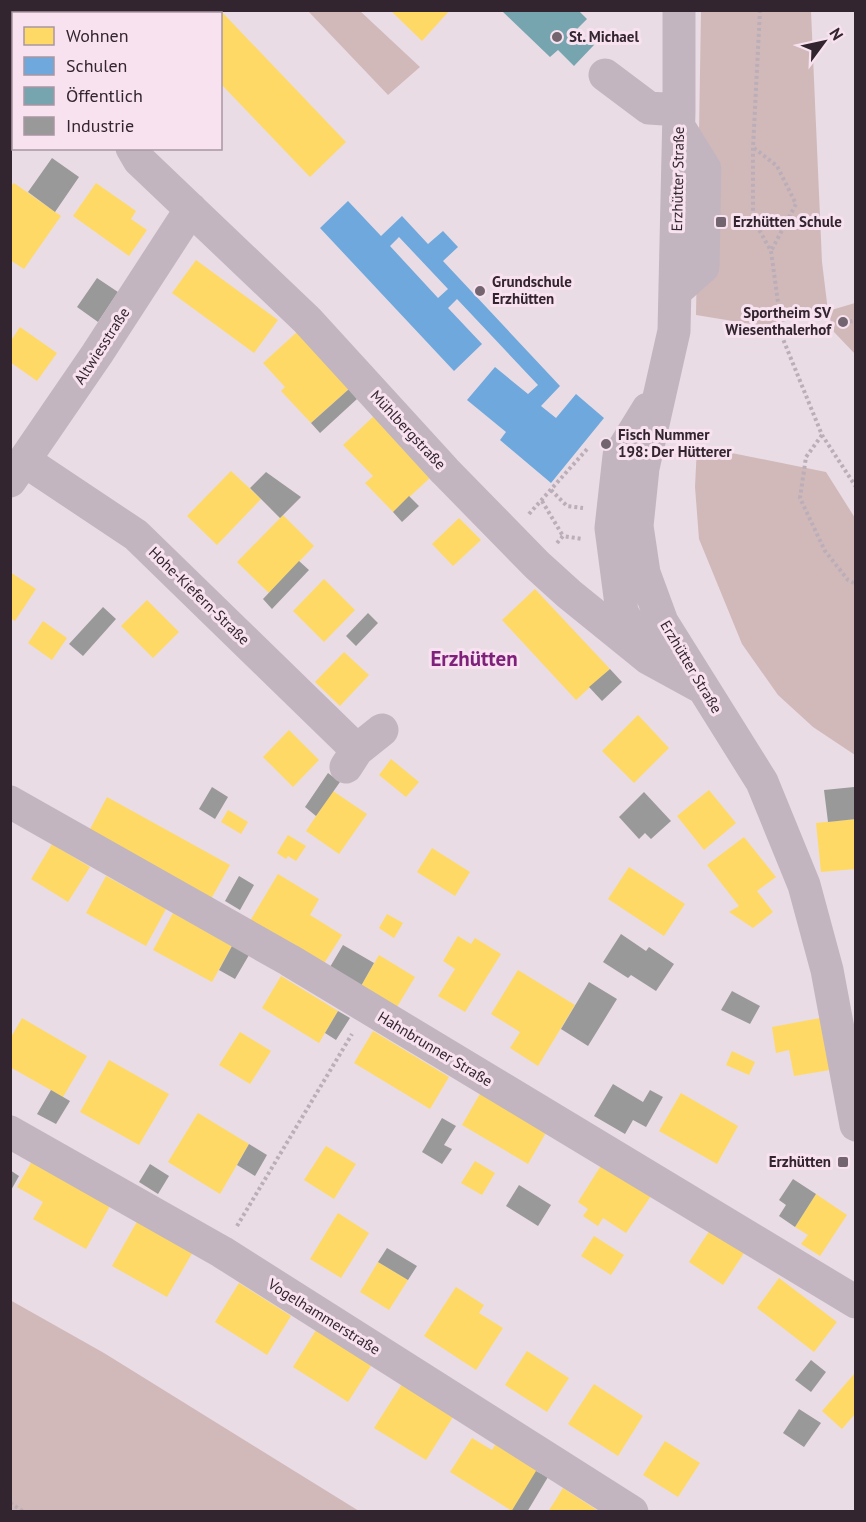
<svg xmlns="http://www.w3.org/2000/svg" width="866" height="1522" font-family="'PT Sans',sans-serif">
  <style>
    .green { fill: #d1b9ba }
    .homes { fill: #ffd966 }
    .schools { fill: #6fa8dc; fill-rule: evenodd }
    .public { fill: #76a5af }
    .industry { fill: #999 }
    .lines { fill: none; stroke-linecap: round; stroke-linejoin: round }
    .path { stroke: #bbaeb8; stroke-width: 4; stroke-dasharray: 3 3; stroke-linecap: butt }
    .minor { stroke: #c2b5bf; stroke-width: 33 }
    .poi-dot { fill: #72656f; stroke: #f8e2f0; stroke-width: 2 }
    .labels { text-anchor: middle; stroke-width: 6; stroke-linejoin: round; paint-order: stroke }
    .poi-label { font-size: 15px; font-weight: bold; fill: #322530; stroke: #f8e2f0; text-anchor: start }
    .street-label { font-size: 15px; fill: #322530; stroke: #f8e2f0 }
    .district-label { font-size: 21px; font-weight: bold; fill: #7e217b; stroke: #f8e2f0 }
  </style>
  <rect width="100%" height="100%" fill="#e9dce5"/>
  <path class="green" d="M308,11H360L420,67L388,95Z
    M701,11H811L822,262L828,311L855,303V354L834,332L828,312L763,326L696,315Z
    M697,446L826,472L855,518V755L813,727L778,695L742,644L699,539L695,487Z
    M10,1300L104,1353L359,1511H11Z"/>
  <path class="homes" d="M193,10H220L346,142L310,177L220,83V14H189Z
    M390,10H450L422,41Z
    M10,64L14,66V120L10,118Z
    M14,183L61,216L24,269L10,260V187Z
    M96,183L136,211L131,219L147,230L129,256L73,216Z
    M196,260L278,320L254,353L172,293Z
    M20,327L57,353L37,381L10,362V342Z
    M297,332L349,389L311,423L281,391L285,387L263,363Z
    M374,416L431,477L393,512L365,483L373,476L343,445Z
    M231,471L261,499L217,545L187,516Z
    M283,515L314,546L269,593L237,562Z
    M459,518L481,540L453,566L432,544Z
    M10,572L36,589L15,621L10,618Z
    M324,579L355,610L324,642L293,611Z
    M535,589L610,669L576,700L502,620Z
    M147,600L179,632L153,658L121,626Z
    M43,621L67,638L52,660L28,643Z
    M344,652L369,675L340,706L315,682Z
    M638,715L669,748L634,783L602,751Z
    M289,730L319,760L293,787L263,757Z
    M391,759L419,782L406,797L379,775Z
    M709,790L736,823L704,850L677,816Z
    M333,791L367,814L339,854L306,831Z
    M107,797L230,865L211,899L89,831Z
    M228,810L248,822L241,834L221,822Z
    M855,819V869L821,872L816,823Z
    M288,835L306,846L296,861L288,856L286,859L277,853Z
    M744,837L776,877L757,891L773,912L753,928L729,912L739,906L707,865Z
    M52,844L90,867L68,902L31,879Z
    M432,848L470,872L455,896L417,872Z
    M629,867L685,904L664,936L608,899Z
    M278,874L319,899L310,915L342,935L323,965L250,921Z
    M106,876L166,909L146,946L86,913Z
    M173,913L232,946L212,982L153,950Z
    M387,914L403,923L394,938L379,928Z
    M458,936L471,944L475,938L501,954L465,1012L438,996L455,969L443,961Z
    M379,955L415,977L397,1007L361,986Z
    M518,970L575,1005L538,1066L510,1048L520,1032L491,1014Z
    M281,976L338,1011L319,1043L262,1008Z
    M22,1018L87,1056L63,1097L10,1067V1039Z
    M820,1018L830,1070L794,1076L789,1050L776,1053L772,1027Z
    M373,1031L449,1077L430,1109L354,1063Z
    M240,1032L271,1051L250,1084L219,1065Z
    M732,1051L755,1062L749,1075L726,1065Z
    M109,1060L169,1094L139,1145L80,1112Z
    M481,1092L547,1131L528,1164L462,1125Z
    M681,1093L738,1126L717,1164L659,1131Z
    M198,1113L249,1144L220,1194L168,1162Z
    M326,1146L356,1164L334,1199L304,1180Z
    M32,1161L110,1206L86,1249L33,1219L43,1202L17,1187Z
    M475,1161L495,1173L482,1195L461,1183Z
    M602,1164L651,1196L626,1233L603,1218L598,1226L583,1216L588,1209L578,1202Z
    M816,1194L847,1215L820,1256L801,1244L808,1235L795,1227Z
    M338,1213L369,1233L341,1278L310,1259Z
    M139,1218L194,1250L167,1297L112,1266Z
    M710,1230L744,1253L723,1285L689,1262Z
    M594,1236L624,1255L611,1275L581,1256Z
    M378,1262L408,1280L389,1310L360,1292Z
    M779,1278L837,1322L814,1352L757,1308Z
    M239,1283L291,1316L267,1355L215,1322Z
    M456,1287L484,1305L479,1313L503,1328L476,1370L424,1336Z
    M318,1327L374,1361L348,1402L293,1367Z
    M527,1351L569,1378L547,1412L505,1385Z
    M855,1373V1414L842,1429L822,1411Z
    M402,1384L453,1417L426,1460L374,1428Z
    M594,1384L643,1416L618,1456L568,1424Z
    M472,1438L492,1450L498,1440L540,1466L512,1511L450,1472Z
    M665,1441L700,1463L678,1497L643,1475Z
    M563,1488L600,1512H548Z"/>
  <path class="schools" d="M348,201L381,236L402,216L428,244L443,231L458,247L443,261L560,386L541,406L556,418L576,394L604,418L551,483L500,440L506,432L467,400L495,367L528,394L538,385L457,299L448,308L482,344L454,371L320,228ZM399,237L448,289L438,298L390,246Z"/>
  <path class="public" d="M501,10H578L587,19L577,29L594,45L574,66L558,50L550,57Z"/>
  <path class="industry" d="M52,158L79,177L55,212L28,192Z
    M97,278L118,292L98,322L77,307Z
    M349,389L357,399L320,433L311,423Z
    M266,472L301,497L280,518L250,488Z
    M409,496L419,506L402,522L393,512Z
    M299,561L309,570L272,609L263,599Z
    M103,607L116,619L83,656L69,644Z
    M368,613L378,623L356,646L346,636Z
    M610,669L622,682L602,701L589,687Z
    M328,773L340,782L316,816L305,807Z
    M212,787L228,797L215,819L199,809Z
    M854,787L856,819L828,822L824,790Z
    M644,792L671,821L651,839L645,833L639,839L619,817Z
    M239,876L254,885L240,910L225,901Z
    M621,934L646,951L649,947L674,964L656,991L631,975L628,978L603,962Z
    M343,945L374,963L361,986L330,967Z
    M232,946L249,955L235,979L219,970Z
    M589,982L617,999L588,1046L561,1029Z
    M732,991L760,1006L750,1024L721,1010Z
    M338,1011L350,1018L336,1040L325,1033Z
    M613,1084L643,1102L650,1090L663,1097L646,1127L633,1120L625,1134L594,1116Z
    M51,1090L70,1101L56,1124L37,1114Z
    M442,1118L456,1126L444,1145L452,1149L442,1164L422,1152Z
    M249,1144L267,1155L255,1176L237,1165Z
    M150,1164L169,1176L158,1194L139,1182Z
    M10,1170L19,1176L10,1192Z
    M793,1179L816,1194L795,1227L779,1216L786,1205L779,1200Z
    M519,1185L551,1205L538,1226L506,1206Z
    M387,1248L417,1266L408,1280L378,1262Z
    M811,1360L826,1372L811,1392L795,1380Z
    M799,1409L821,1423L804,1447L783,1433Z
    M536,1471L548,1477L527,1512H511Z"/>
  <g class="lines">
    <path class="path" d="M760,10L753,148V219L771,251L783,339L822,435L856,487
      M754,148L777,166L796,204L771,251
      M735,221L753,219
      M838,325L856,320
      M822,435L806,457L800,498L825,551L848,580L856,584
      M551,490L567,506L583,508
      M542,501L563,536
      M529,514L588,448
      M557,543L563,536L582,539
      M237,1226L352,1034
      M10,1503L24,1512"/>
    <path class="minor" d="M679,10V110L674,331L643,468L637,526L644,573L662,622L762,782L804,885L827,970L856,1125
      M10,35L14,37
      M605,75L649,108L679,110
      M132,148L139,160L307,320L445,471L537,565L569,594L648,658L701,687
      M676,291L703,267L705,169L679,127
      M25,461L136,535L357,750
      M10,481L97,354L191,209
      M641,646L622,612L611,528L619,456L648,409
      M346,767L357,750L382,730
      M10,802L289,960L856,1302
      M10,1132L222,1252L632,1512"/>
  </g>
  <g class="poi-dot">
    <circle cx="557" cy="37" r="6"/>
    <rect x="715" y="216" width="12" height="12" rx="3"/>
    <circle cx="480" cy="291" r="6"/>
    <circle cx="843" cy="322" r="6"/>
    <circle cx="606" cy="444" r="6"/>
    <rect x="837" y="1156" width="12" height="12" rx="3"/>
  </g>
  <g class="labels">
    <g class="poi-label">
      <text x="569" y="42">St. Michael</text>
      <text x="733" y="227">Erzhütten Schule</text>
      <text x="492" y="287">Grundschule<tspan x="492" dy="17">Erzhütten</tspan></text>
      <text x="831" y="318" text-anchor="end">Sportheim SV<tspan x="831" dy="17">Wiesenthalerhof</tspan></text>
      <text x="618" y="440">Fisch Nummer<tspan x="618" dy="17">198: Der Hütterer</tspan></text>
      <text x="831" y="1167" text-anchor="end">Erzhütten</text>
    </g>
    <g class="street-label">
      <text transform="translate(678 179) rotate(-89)" y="5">Erzhütter Straße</text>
      <text transform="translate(102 346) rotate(-57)" y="5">Altwiesstraße</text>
      <text transform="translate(408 430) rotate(47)" y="5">Mühlbergstraße</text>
      <text transform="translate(199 596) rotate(44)" y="5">Hohe-Kiefern-Straße</text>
      <text transform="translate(691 667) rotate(59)" y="5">Erzhütter Straße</text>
      <text transform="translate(435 1049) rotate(31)" y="5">Hahnbrunner Straße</text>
      <text transform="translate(324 1317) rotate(32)" y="5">Vogelhammerstraße</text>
    </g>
    <g class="district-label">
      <text x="474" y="666">Erzhütten</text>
    </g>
  </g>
  <rect width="866" height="1522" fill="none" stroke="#322530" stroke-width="24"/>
  <rect x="12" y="12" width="210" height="138" fill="#f8e2f0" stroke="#a996a3" stroke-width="1.5"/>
  <rect x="24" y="27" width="30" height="18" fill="#ffd966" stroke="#a996a3" stroke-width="1.5"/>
  <text x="66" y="42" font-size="18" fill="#322530">Wohnen</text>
  <rect x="24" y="57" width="30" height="18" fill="#6fa8dc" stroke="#a996a3" stroke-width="1.5"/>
  <text x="66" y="72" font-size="18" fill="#322530">Schulen</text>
  <rect x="24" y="87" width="30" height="18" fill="#76a5af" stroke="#a996a3" stroke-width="1.5"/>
  <text x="66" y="102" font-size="18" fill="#322530">Öffentlich</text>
  <rect x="24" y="117" width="30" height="18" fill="#999999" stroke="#a996a3" stroke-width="1.5"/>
  <text x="66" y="132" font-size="18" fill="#322530">Industrie</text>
  <g transform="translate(824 42) rotate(57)" stroke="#f8e2f0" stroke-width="4.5" paint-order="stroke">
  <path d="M0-4.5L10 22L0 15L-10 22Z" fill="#322530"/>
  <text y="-9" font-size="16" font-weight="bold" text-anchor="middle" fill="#322530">N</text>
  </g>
</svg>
